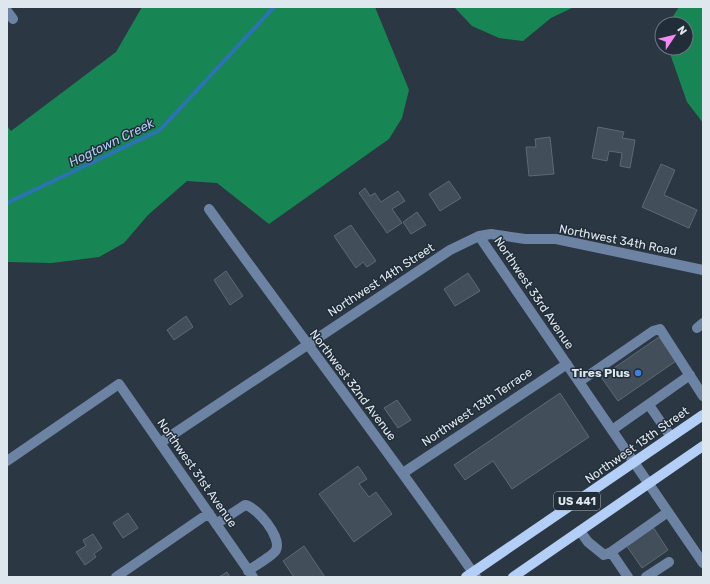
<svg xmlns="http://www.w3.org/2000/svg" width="710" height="584" font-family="Rubik,sans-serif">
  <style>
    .forest { fill: #178654 }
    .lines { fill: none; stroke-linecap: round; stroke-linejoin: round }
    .stream { stroke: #2b73b3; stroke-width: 4 }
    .building { fill: #424f5b; stroke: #5c6a76 }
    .minor { stroke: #6d83a3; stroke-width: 10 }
    .major { stroke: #b4cff7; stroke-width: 10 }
    .shop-dot { fill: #3f7fe0; stroke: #212d38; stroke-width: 1.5 }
    .labels { text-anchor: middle; stroke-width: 3; stroke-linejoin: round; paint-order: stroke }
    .shield { fill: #212d38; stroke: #a6afb7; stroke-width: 1 }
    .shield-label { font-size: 11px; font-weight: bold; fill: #dfe7ee }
    .street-label { font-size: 12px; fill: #dfe7ee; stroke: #212d38 }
    .poi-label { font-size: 12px; font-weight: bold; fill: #dfe7ee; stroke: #212d38; text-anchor: end }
    .water-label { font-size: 13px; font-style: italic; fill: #accef1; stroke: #212d38 }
  </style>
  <rect width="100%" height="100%" fill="#2b3742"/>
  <path class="forest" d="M142,7H375L409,90L402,118L389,139L269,224L217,183L187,181L148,215L124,243L99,257L52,263L7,262V126L11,131L116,52Z
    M454,7H574L551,18L523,41L499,38L472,26Z
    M679,7H703V123L687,102L668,48H686V24H668Z"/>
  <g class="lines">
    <path class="stream" d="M7,203L160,130L274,7"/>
  </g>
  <path class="building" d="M598,127L624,132L622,138L635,140L630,168L620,166L622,153L609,151L607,161L592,158Z
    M550,137L554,174L529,176L526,147H536L535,139Z
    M661,164L675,170L664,195L697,210L689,228L642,207Z
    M449,181L461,198L440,211L429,194Z
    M365,188L370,196L375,193L381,202L398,191L405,201L392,209L402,223L387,233L359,193Z
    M417,212L426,225L411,234L403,222Z
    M351,225L376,261L367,267L363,262L356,268L334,236Z
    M226,271L243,296L230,305L214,280Z
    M468,273L480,291L455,306L444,289Z
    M186,316L193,327L174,340L167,330Z
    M659,337L676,361L618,401L601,377Z
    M560,393L589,437L512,489L493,461L465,480L454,465Z
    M397,400L411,420L398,428L384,408Z
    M358,466L367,479L359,484L369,497L376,492L392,514L354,542L319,494Z
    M128,513L138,528L123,538L113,523Z
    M653,527L668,550L642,568L626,545Z
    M93,534L102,548L94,554L96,557L85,565L76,552L86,546L83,540Z
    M304,546L325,577H294L283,561Z
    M227,572L230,577H219Z"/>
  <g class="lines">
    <path class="minor" d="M7,11L13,19
      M209,209C297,332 390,452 476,577
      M479,236L703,563
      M697,328L703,323
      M579,382L653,331L660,329L703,396
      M649,405L671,437
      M612,430L690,375
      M160,443L450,250L479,236L491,234L525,239H556L703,270
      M7,461L119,384L253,577
      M403,473L567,364
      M216,524L245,505C257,507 282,537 276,550C273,556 254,566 248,571
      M580,531L588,542L604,555L611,552L668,512
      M611,552L628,577
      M116,577L209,513
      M646,577L669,562"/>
    <path class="major" d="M466,577L703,415
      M513,577L703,446"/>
  </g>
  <circle class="shop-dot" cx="638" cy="373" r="4"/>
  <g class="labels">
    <rect class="shield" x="554" y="492" width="46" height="18" rx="3"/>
    <g class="shield-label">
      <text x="577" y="505">US 441</text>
    </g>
    <g class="street-label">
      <text transform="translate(618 240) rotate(11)" y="4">Northwest 34th Road</text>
      <text transform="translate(381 280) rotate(-33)" y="4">Northwest 14th Street</text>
      <text transform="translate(534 293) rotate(56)" y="4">Northwest 33rd Avenue</text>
      <text transform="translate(353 385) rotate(53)" y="4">Northwest 32nd Avenue</text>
      <text transform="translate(477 407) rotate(-34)" y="4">Northwest 13th Terrace</text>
      <text transform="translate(637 445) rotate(-35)" y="4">Northwest 13th Street</text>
      <text transform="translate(197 473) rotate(55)" y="4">Northwest 31st Avenue</text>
    </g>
    <g class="poi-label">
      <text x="630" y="377">Tires Plus</text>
    </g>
    <g class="water-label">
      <text transform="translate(111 142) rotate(-26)" y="5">Hogtown Creek</text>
    </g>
  </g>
  <rect width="710" height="584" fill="none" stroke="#dfe7ee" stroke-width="16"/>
  <g transform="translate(674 36) rotate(55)"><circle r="19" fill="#212d38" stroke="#6d7781"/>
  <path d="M0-3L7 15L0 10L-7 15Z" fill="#f28af3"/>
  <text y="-6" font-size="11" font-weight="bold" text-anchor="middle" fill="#dfe7ee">N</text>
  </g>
</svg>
